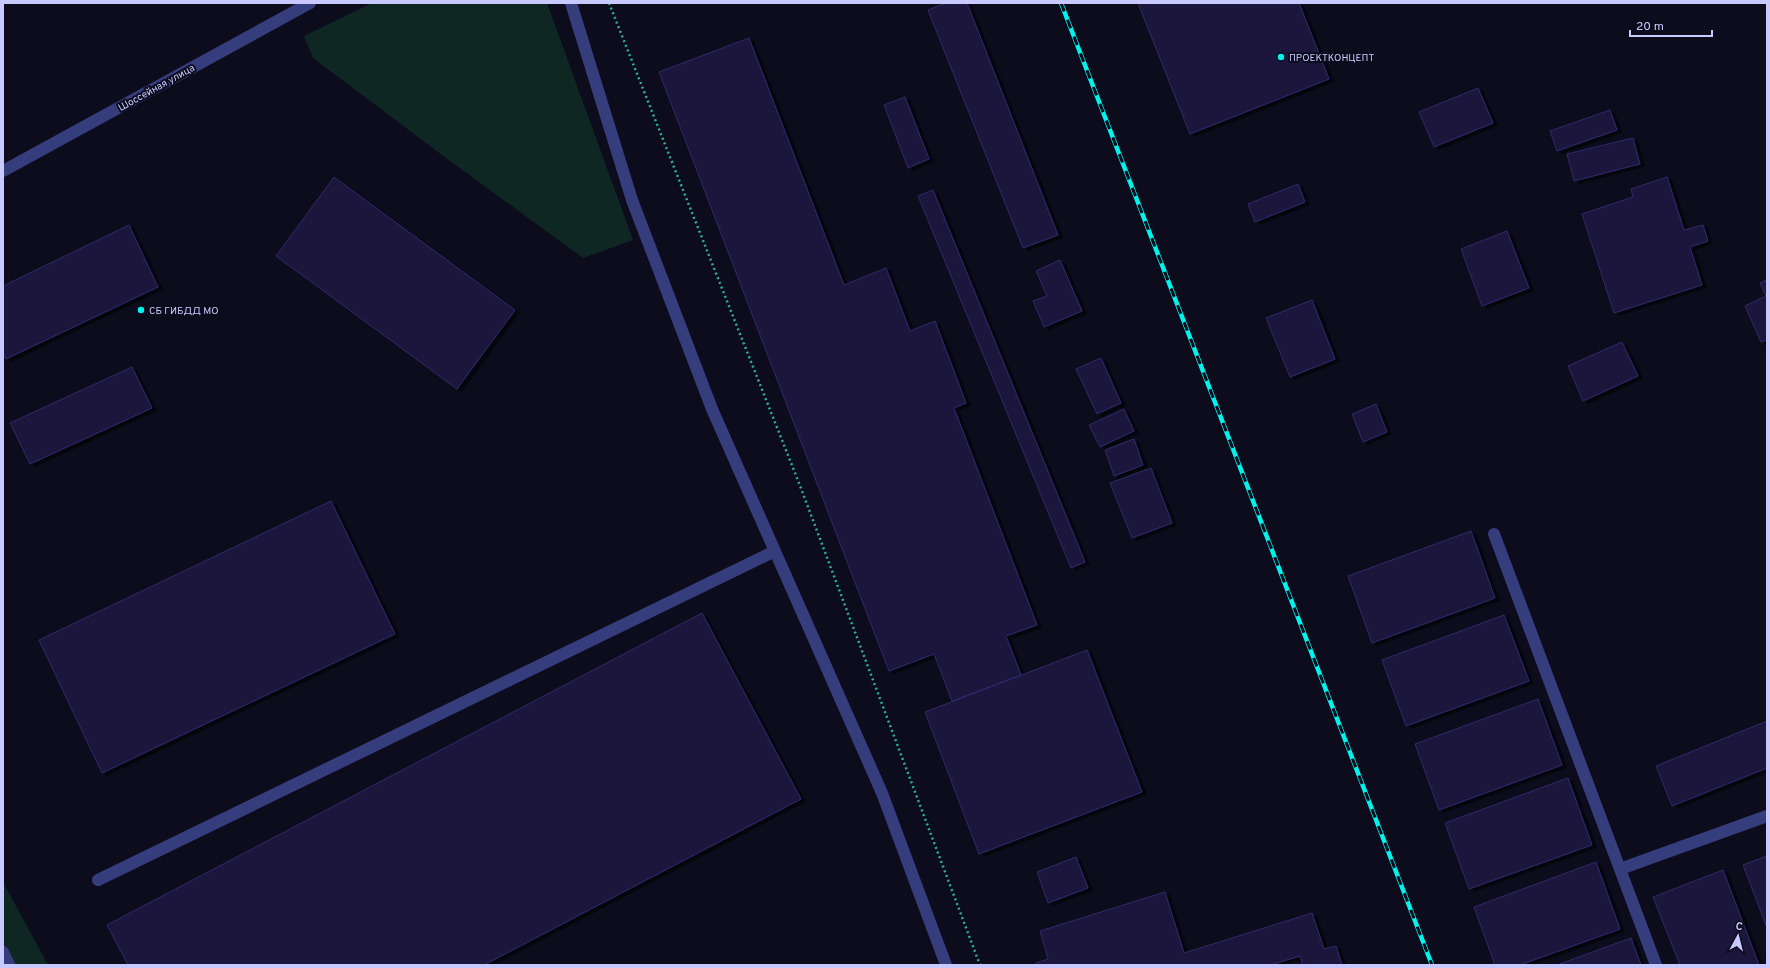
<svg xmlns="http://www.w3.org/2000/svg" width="1770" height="968" font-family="Overpass,sans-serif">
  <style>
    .green { fill: #0f2723 }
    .building { fill: #1a183e; stroke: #2e2a6b; filter: url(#shadow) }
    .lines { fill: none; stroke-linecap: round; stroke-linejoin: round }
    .path { stroke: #2caf96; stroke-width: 2.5; stroke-dasharray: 2 3; stroke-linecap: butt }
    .minor { stroke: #363d7d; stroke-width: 12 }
    .rail-casing { stroke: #00f3ec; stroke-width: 4.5 }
    .rail { stroke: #0c0c1d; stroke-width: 3; stroke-dasharray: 9; stroke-linecap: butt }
    .poi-dot { fill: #00f3ec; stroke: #0c0c1d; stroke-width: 1.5 }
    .labels { text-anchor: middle; stroke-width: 4; stroke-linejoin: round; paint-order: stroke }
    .poi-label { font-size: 10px; fill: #c8c9ff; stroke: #0c0c1d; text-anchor: start }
    .street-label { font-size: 10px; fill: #c8c9ff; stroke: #0c0c1d }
  </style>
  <defs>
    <filter id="shadow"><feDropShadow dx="4.5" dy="2.5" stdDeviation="0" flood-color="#0009"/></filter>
  </defs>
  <rect width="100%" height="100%" fill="#0c0c1d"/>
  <path class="green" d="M372,3H547L633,240L583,258L442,155L313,58L304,36Z
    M3,882L48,965H3Z"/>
  <path class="building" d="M946,3H967L1058,235L1023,248L928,10Z
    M1138,3H1299L1329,79L1190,134Z
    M749,38L844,285L886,268L910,331L935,321L966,403L954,408L1037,625L1006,636L1021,675L952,701L934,654L889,671L659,72Z
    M1478,88L1493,123L1434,147L1419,112Z
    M905,97L929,159L908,168L884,105Z
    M1610,110L1617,130L1557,151L1550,131Z
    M1633,138L1640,164L1574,181L1567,154Z
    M334,177L515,310L457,389L276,256Z
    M1667,177L1684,230L1703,225L1708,241L1690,247L1702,285L1614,313L1582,214L1633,197L1631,189Z
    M1298,184L1305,202L1255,222L1248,204Z
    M933,190L1085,562L1071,568L918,196Z
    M129,225L158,287L6,359L3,352V286Z
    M1507,231L1529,288L1482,306L1461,249Z
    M1060,260L1082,311L1044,327L1033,301L1047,296L1036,271Z
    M1767,280V340L1761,342L1745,306L1766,296L1760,283Z
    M1312,300L1335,359L1290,377L1266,318Z
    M1622,342L1638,376L1583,401L1568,366Z
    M1101,358L1121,403L1097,414L1076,369Z
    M132,367L152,408L30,464L10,423Z
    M1376,404L1387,432L1363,442L1352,414Z
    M1124,409L1134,431L1100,447L1089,425Z
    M1134,439L1143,465L1114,476L1105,450Z
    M1151,468L1172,523L1132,538L1110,483Z
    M331,501L395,634L102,773L39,640Z
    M1471,531L1495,598L1372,643L1348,576Z
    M702,613L801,799L484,965H128L107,925Z
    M1504,615L1529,681L1406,726L1382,660Z
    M1087,650L1142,792L979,854L925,712Z
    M1538,699L1562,765L1439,810L1415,744Z
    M1767,721V768L1672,806L1656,766Z
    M1568,778L1592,845L1469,889L1445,823Z
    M1767,856V928L1743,865Z
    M1076,857L1088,888L1048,903L1037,872Z
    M1596,862L1620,929L1520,965H1495L1474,907Z
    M1723,870L1759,965H1680L1653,897Z
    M1165,892L1184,953L1312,913L1324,949L1336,946L1342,965H1303L1300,956L1270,965H1037L1036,963L1048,959L1040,931Z
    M1631,938L1641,965H1557Z"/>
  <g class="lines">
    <path class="path" d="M609,3L799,483L980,965"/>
    <path class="minor" d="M571,3L632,200L712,409L882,793L946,965
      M3,171L310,3
      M1494,534L1656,965
      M1620,869L1767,816
      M98,880L775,551
      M3,952L9,965"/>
    <defs>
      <path id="rail" d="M1061,3L1432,965"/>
    </defs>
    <use href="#rail" class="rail-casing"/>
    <use href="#rail" class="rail"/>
  </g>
  <g class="poi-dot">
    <circle cx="1281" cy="57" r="4"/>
    <circle cx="141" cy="310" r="4"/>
  </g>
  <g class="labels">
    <g class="poi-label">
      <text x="1289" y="61">ПРОЕКТКОНЦЕПТ</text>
      <text x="149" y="314">СБ ГИБДД МО</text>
    </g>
    <g class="street-label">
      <text transform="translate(156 87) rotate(-29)" y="4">Шоссейная улица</text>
    </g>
  </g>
  <rect width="1770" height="968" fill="none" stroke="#c8c9ff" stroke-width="8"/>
  <g transform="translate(1738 936) rotate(7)" stroke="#0c0c1d" stroke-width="3" paint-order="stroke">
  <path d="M0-3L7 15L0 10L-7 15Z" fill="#c8c9ff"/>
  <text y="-6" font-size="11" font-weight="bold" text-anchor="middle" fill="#c8c9ff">С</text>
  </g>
  <path d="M1630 30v6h82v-6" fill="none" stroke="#c8c9ff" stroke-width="2"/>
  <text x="1636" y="30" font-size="12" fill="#c8c9ff" stroke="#0c0c1d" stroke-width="3" paint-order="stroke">20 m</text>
</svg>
